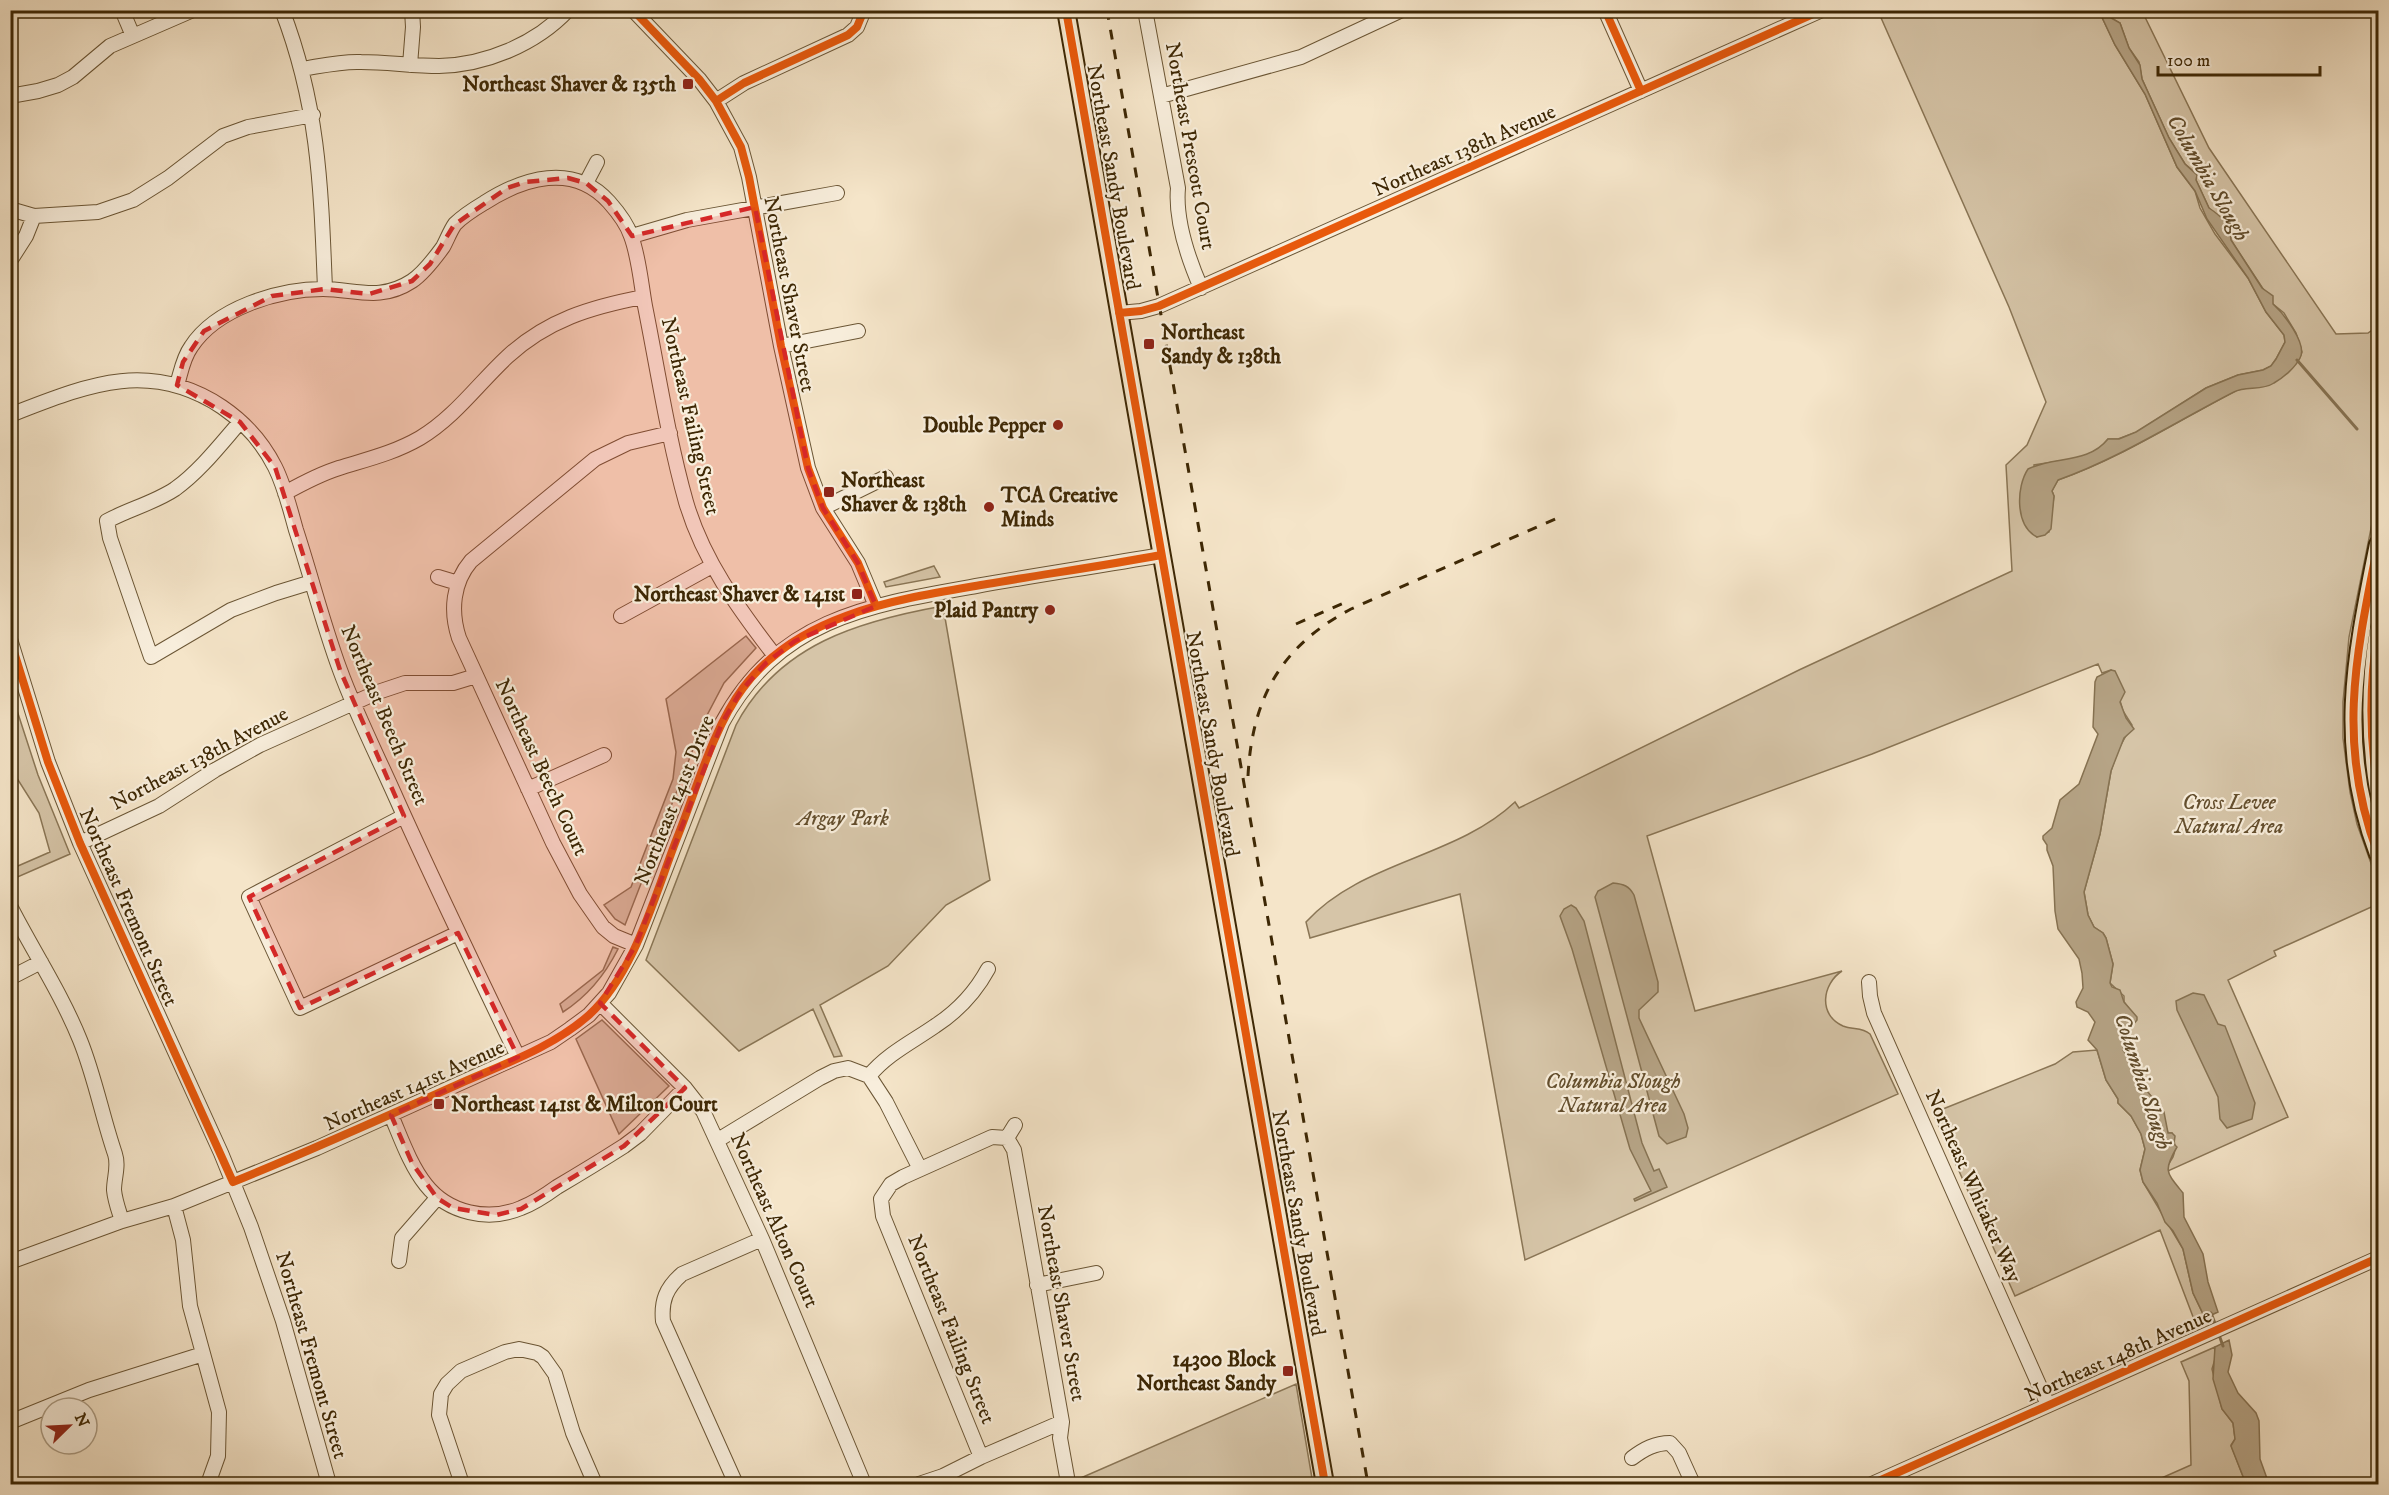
<svg xmlns="http://www.w3.org/2000/svg" width="2389" height="1495" font-family="'IM FELL DW Pica',serif">
  <style>
    .green { fill: #d6c5a8; stroke: #8a7656; stroke-width: 1.5 }
    .water { fill: #b6a486; stroke: #867252; stroke-width: 1.5 }
    .lines { fill: none; stroke-linecap: round; stroke-linejoin: round }
    .stream { stroke: #867252; stroke-width: 3 }
    .minor-casing { stroke: #6b5635; stroke-width: 16 }
    .major-casing { stroke: #3d2704; stroke-width: 20 }
    .minor { stroke: #f8eedc; stroke-width: 14 }
    .major { stroke: #f5e5c9; stroke-width: 16 }
    .rail { stroke: #3d2704; stroke-width: 3; stroke-dasharray: 10 10; stroke-linecap: butt }
    .cycleway-casing { stroke: #f8eedc; stroke-width: 11 }
    .cycleway { stroke: #e8590c; stroke-width: 8 }
    .marked { fill: #d62828; fill-opacity: 0.2; stroke: #d62828; stroke-width: 4.5; stroke-dasharray: 12 8; stroke-linejoin: round }
    .poi-dot { fill: #8f2418; stroke: #f8eedc; stroke-width: 2 }
    .labels { text-anchor: middle; stroke-width: 4.5; stroke-linejoin: round; paint-order: stroke }
    .poi-label { font-size: 21px; font-weight: bold; fill: #3d2704; stroke: #f8eedc; text-anchor: end }
    .street-label { font-size: 21px; fill: #3d2704; stroke: #f8eedc }
    .park-label { font-size: 21px; font-style: italic; fill: #634e2d; stroke: #f8eedc }
    .water-label { font-size: 22px; font-style: italic; fill: #614c2b; stroke: #f8eedc }
  </style>
  <rect width="100%" height="100%" fill="#f5e5c9"/>
  <filter id="stains"><feTurbulence type="fractalNoise" baseFrequency=".00333" numOctaves="4"/><feColorMatrix values="0 0 0 0 .2 0 0 0 0 .09 0 0 0 0 .02 0 0 0 .5 -.17"/></filter>
  <radialGradient id="worn" r=".72"><stop offset=".6" stop-color="#630" stop-opacity="0"/><stop offset="1" stop-color="#630" stop-opacity=".3"/></radialGradient>
  <path class="green" d="M1878,11H2099L2115,45L2145,94L2177,167L2195,191L2200,208L2215,234L2248,278L2266,312L2284,335L2285,342L2276,359L2271,366L2263,370L2238,375L2206,388L2137,432L2118,439H2108L2099,449L2080,458L2034,465L2037,537L2049,532L2054,496L2052,491L2058,480C2121,458 2178,421 2237,390C2257,386 2297,373 2302,352L2296,333L2284,313L2273,304L2231,240L2229,229L2209,208L2196,180V173L2185,164L2169,138L2142,79L2139,62L2129,48L2120,23L2111,18L2107,11H2142L2209,148L2336,334L2368,333L2378,326V494L2349,637L2343,702V738L2350,792L2357,824L2378,883V904L2274,951L2276,956L2228,980L2288,1117L2168,1171C2167,1163 2170,1163 2173,1157C2176,1150 2175,1139 2172,1133H2168L2160,1108L2143,1086L2138,1073L2123,1050L2122,1042L2130,1010L2124,1002V996L2110,983L2113,964L2106,938L2103,933L2094,927L2088,915L2084,892L2100,834L2111,771L2118,750L2132,725L2123,711L2111,670L2102,673L2098,664L1872,754L1647,836L1695,1011L1842,971C1822,984 1818,1015 1843,1026C1853,1030 1862,1027 1870,1034L1898,1094L1525,1260L1460,894L1310,938L1306,922C1361,861 1456,858 1515,802L1519,808L1799,670L2012,571L2006,465L2027,445L2046,402L2009,307Z
    M934,566L940,577L886,587L884,582Z
    M943,606L990,880L946,905L888,966L820,1005L842,1056L834,1057L813,1009L739,1051L646,960L736,725C779,644 859,621 943,606Z
    M746,636L756,648L724,683L704,721L625,925L615,919L604,905L631,887L673,779L676,752L666,699Z
    M11,692L38,775L70,854L13,879L11,869L50,852L39,813L13,772L10,750Z
    M613,947L618,949C605,975 588,996 563,1012L560,1004L603,970Z
    M602,1020L669,1086L619,1134L576,1039Z
    M2097,1050L2106,1080L2118,1099V1103L2131,1116L2141,1134L2145,1149L2140,1170L2143,1182L2183,1249L2193,1293L2205,1318L2195,1322L2160,1230L2015,1296L1933,1113L2055,1064L2073,1052Z
    M2215,1347V1359L2212,1369L2222,1409L2233,1423L2235,1439L2231,1445L2246,1484H2148L2191,1465L2189,1381L2181,1362Z
    M1296,1384L1313,1484H1067Z"/>
  <path class="water" d="M2099,11H2107L2111,18L2120,23L2129,48L2140,65L2142,79L2169,138L2185,164L2197,175L2196,180L2209,208C2221,216 2230,224 2231,240L2262,288L2273,296V304C2283,313 2308,344 2300,358C2295,368 2283,378 2274,383C2262,391 2246,386 2234,392C2175,422 2120,458 2058,480L2052,491L2054,496L2051,529L2045,535L2037,537C2015,526 2016,487 2028,469C2054,456 2088,464 2108,439H2119L2136,432L2206,388L2238,375L2263,370L2271,366L2276,359L2285,342L2284,335L2266,312L2248,278L2207,219L2195,191L2177,167L2145,94L2115,45Z
    M2111,670L2115,671L2125,692L2120,702L2126,718L2134,729L2124,738L2111,771L2100,834L2084,892L2088,915L2094,927L2103,933L2106,938L2113,964L2110,983L2112,987L2120,990L2124,1002L2137,1017V1020L2123,1037V1050L2138,1073L2143,1086L2164,1112L2168,1133H2172L2175,1136L2174,1144L2177,1147C2163,1171 2166,1172 2183,1193L2184,1217L2203,1254L2208,1282L2218,1312L2205,1318L2193,1293L2183,1249L2173,1231L2165,1222L2157,1203L2143,1182L2140,1170L2145,1149L2141,1134L2131,1116L2118,1103V1099L2106,1080L2097,1050L2088,1040L2095,1022L2088,1012L2077,1007L2076,1002L2083,988L2082,973L2079,959L2058,929L2055,911L2053,866L2047,850V845L2043,839V836L2052,828L2060,800L2079,784L2098,734L2093,727L2095,682L2097,677Z
    M1613,883C1624,884 1629,886 1634,895L1658,982V992L1639,1010V1018L1684,1114L1688,1128L1686,1137L1667,1144L1659,1136L1595,897L1598,891Z
    M1571,905L1576,908L1584,921L1642,1143L1654,1171L1659,1169L1667,1187L1635,1201L1634,1199L1651,1191L1630,1149L1572,949L1560,916L1564,909Z
    M2193,993L2204,995L2218,1024L2225,1026L2255,1103L2252,1119L2227,1128L2220,1119L2218,1097L2177,1010L2176,1001Z
    M2229,1340L2232,1355L2228,1372L2238,1393L2256,1413L2259,1421L2260,1459L2269,1484H2246L2231,1446L2235,1439L2233,1423L2222,1409L2213,1379L2215,1347Z"/>
  <g class="lines">
    <path class="stream" d="M2297,360L2357,429
      M2211,1313L2216,1326
      M2218,1332L2223,1346"/>
    <defs>
      <path id="minor" d="M122,10L133,36
        M282,10C319,106 321,188 325,289
        M633,10L699,79L716,101L741,147L749,177L781,346L808,468L823,508L858,563L876,606
        M1145,10L1178,188C1175,221 1188,258 1201,288
        M1605,10L1641,91
        M410,65L413,27L412,10
        M302,69C321,66 341,61 361,62C387,62 413,66 439,66C486,65 536,44 568,10
        M10,96L38,91L58,85L73,77L110,46L193,10
        M1161,96L1301,57L1402,10
        M716,101L744,83L848,35L857,27L864,10
        M586,183L597,162
        M10,209L34,216L98,212L133,200L168,178L223,136L248,127L313,115
        M632,236L687,220L837,193
        M10,261L26,236L34,216
        M1119,313L1141,311L1159,306L1822,10
        M781,346L858,331
        M177,385C181,372 183,358 191,347C216,308 279,289 323,289C355,289 380,302 412,281C424,273 435,258 443,247C447,240 450,231 455,224C463,216 474,209 484,203C523,178 573,162 609,202C617,211 627,224 631,236C639,257 641,284 645,306C658,371 668,438 686,502C703,560 738,608 775,656
        M10,415C85,386 148,358 222,407C244,422 263,443 275,467C285,487 290,509 296,530C311,576 323,624 340,670C356,714 378,757 397,800C436,887 477,972 518,1057
        M240,422C220,445 200,471 175,489C154,503 129,509 107,521L110,538L151,657L231,610L276,593L312,582
        M285,493C303,483 320,474 339,468C368,459 394,453 420,438C455,417 478,384 507,357C547,320 591,307 643,297
        M823,508L886,477
        M438,577L458,583
        M621,616L712,566
        M10,639L48,762L80,843L221,1153L251,1227L283,1321L329,1484
        M528,789L604,755
        M404,816L249,897L300,1008L458,933
        M80,843L159,806L215,770L260,745L378,692L405,683H453L476,676
        M10,906C33,951 61,993 80,1040C95,1077 102,1116 115,1154C119,1166 114,1178 114,1190C115,1201 119,1211 122,1221
        M636,945L614,936L603,927L580,894L553,843L459,638C450,611 453,582 471,561L595,459L628,443L670,433
        M10,978L41,962
        M1869,982L1870,996L1874,1013L2048,1405
        M600,1003L685,1088L703,1111L762,1239L864,1484
        M869,1076C887,1054 912,1042 935,1026C958,1011 975,993 988,969
        M391,1115C401,1138 410,1165 426,1185C448,1213 488,1222 521,1208C534,1203 546,1195 557,1187C579,1174 602,1160 624,1146L640,1134L685,1088
        M1007,1138L1014,1150L1062,1422L1060,1438L1067,1477
        M1007,1138L1015,1125
        M718,1140L820,1078L834,1071L848,1068L869,1076L886,1102L920,1169
        M174,1206L183,1240L190,1306L219,1412L218,1456L208,1484
        M399,1261L402,1238L437,1198
        M10,1262L122,1221L174,1206L317,1148L551,1042L570,1029L589,1015L609,993L636,945L722,723C778,619 868,605 976,586C1037,575 1099,566 1161,555
        M1037,1285L1096,1273
        M10,1422L89,1390L203,1354
        M981,1457L883,1216L881,1199L891,1184L903,1177L992,1137L1007,1138
        M1632,1458C1644,1449 1655,1443 1670,1443L1679,1453L1693,1484
        M462,1484L439,1415L441,1394L447,1384L461,1371L505,1352L519,1349L537,1353L543,1357L555,1374L573,1433L595,1484
        M736,1484L663,1321C661,1301 666,1288 682,1274L762,1239
        M919,1484L943,1476L981,1457L1062,1422
        M1872,1484L2378,1258"/>
      <path id="major" d="M1066,10L1325,1484
        M2378,544C2356,654 2336,744 2378,854
        M2378,631C2369,685 2369,736 2378,790"/>
    </defs>
    <use href="#minor" class="minor-casing"/>
    <use href="#major" class="major-casing"/>
    <use href="#minor" class="minor"/>
    <use href="#major" class="major"/>
    <path class="rail" d="M1107,10L1368,1484
      M1296,624L1344,603
      M1248,776C1252,698 1281,646 1351,609L1562,516"/>
    <defs>
      <path id="cycleway" d="M633,10L699,79L716,101L741,147L749,177L781,346L808,468L823,508L858,563L876,606
        M1066,10L1325,1484
        M1605,10L1641,91
        M716,101L744,83L848,35L857,27L864,10
        M1119,313L1141,311L1159,306L1822,10
        M2378,544C2356,654 2336,744 2378,854
        M2378,631C2369,685 2369,736 2378,790
        M10,639L48,762L80,843L233,1182C310,1151 385,1117 461,1083C504,1064 553,1047 589,1015C635,973 655,894 677,838C696,791 713,728 743,688C800,612 900,599 987,584C1045,574 1103,566 1161,555
        M1872,1484L2378,1258"/>
    </defs>
    <use href="#cycleway" class="cycleway-casing"/>
    <use href="#cycleway" class="cycleway"/>
  </g>
  <path class="marked" d="M568,178L586,183L608,201L632,236L755,207L808,468L823,508L858,563L876,606L795,641L766,663L741,691L722,723L636,945L600,1003L685,1088L624,1146L521,1209L496,1215L453,1208L437,1198L412,1163L391,1115L518,1057L458,933L300,1008L249,897L404,816L340,670L275,467L240,422L177,385L183,362L204,331L272,296L325,289L369,294L412,281L430,264L454,225L507,188L525,182Z"/>
  <g class="poi-dot">
    <rect x="682" y="78" width="12" height="12" rx="3"/>
    <rect x="1143" y="338" width="12" height="12" rx="3"/>
    <circle cx="1058" cy="425" r="6"/>
    <rect x="823" y="486" width="12" height="12" rx="3"/>
    <circle cx="989" cy="507" r="6"/>
    <rect x="851" y="588" width="12" height="12" rx="3"/>
    <circle cx="1050" cy="610" r="6"/>
    <rect x="433" y="1098" width="12" height="12" rx="3"/>
    <rect x="1282" y="1365" width="12" height="12" rx="3"/>
  </g>
  <g class="labels">
    <g class="poi-label">
      <text x="676" y="91">Northeast Shaver &amp; 135th</text>
      <text x="1161" y="339" text-anchor="start">Northeast<tspan x="1161" dy="24">Sandy &amp; 138th</tspan></text>
      <text x="1046" y="432">Double Pepper</text>
      <text x="841" y="487" text-anchor="start">Northeast<tspan x="841" dy="24">Shaver &amp; 138th</tspan></text>
      <text x="1001" y="502" text-anchor="start">TCA Creative<tspan x="1001" dy="24">Minds</tspan></text>
      <text x="845" y="601">Northeast Shaver &amp; 141st</text>
      <text x="1038" y="617">Plaid Pantry</text>
      <text x="451" y="1111" text-anchor="start">Northeast 141st &amp; Milton Court</text>
      <text x="1276" y="1366">14300 Block<tspan x="1276" dy="24">Northeast Sandy</tspan></text>
    </g>
    <g class="street-label">
      <text transform="translate(1191 146) rotate(80)" y="7">Northeast Prescott Court</text>
      <text transform="translate(1464 150) rotate(-24)" y="7">Northeast 138th Avenue</text>
      <text transform="translate(1114 177) rotate(80)" y="7">Northeast Sandy Boulevard</text>
      <text transform="translate(790 294) rotate(79)" y="7">Northeast Shaver Street</text>
      <text transform="translate(691 416) rotate(77)" y="7">Northeast Failing Street</text>
      <text transform="translate(385 715) rotate(67)" y="7">Northeast Beech Street</text>
      <text transform="translate(1213 744) rotate(80)" y="7">Northeast Sandy Boulevard</text>
      <text transform="translate(199 758) rotate(-28)" y="7">Northeast 138th Avenue</text>
      <text transform="translate(542 767) rotate(65)" y="7">Northeast Beech Court</text>
      <text transform="translate(674 800) rotate(-68)" y="7">Northeast 141st Drive</text>
      <text transform="translate(129 907) rotate(66)" y="7">Northeast Fremont Street</text>
      <text transform="translate(414 1085) rotate(-24)" y="7">Northeast 141st Avenue</text>
      <text transform="translate(1974 1186) rotate(66)" y="7">Northeast Whitaker Way</text>
      <text transform="translate(775 1220) rotate(66)" y="7">Northeast Alton Court</text>
      <text transform="translate(1299 1223) rotate(80)" y="7">Northeast Sandy Boulevard</text>
      <text transform="translate(1062 1303) rotate(80)" y="7">Northeast Shaver Street</text>
      <text transform="translate(952 1329) rotate(68)" y="7">Northeast Failing Street</text>
      <text transform="translate(312 1355) rotate(74)" y="7">Northeast Fremont Street</text>
      <text transform="translate(2118 1355) rotate(-24)" y="7">Northeast 148th Avenue</text>
    </g>
    <g class="park-label">
      <text x="2229" y="809">Cross Levee<tspan x="2229" dy="24">Natural Area</tspan></text>
      <text x="843" y="825">Argay Park</text>
      <text x="1613" y="1088">Columbia Slough<tspan x="1613" dy="24">Natural Area</tspan></text>
    </g>
    <g class="water-label">
      <text transform="translate(2209 177) rotate(60)" y="8">Columbia Slough</text>
      <text transform="translate(2144 1081) rotate(72)" y="8">Columbia Slough</text>
    </g>
  </g>
  <rect width="2389" height="1495" fill="none" stroke="#f5e5c9" stroke-width="36"/>
  <rect x="12" y="12" width="2365" height="1471" fill="none" stroke="#3d2704" stroke-width="3"/>
  <rect x="18" y="18" width="2353" height="1459" fill="none" stroke="#3d2704" stroke-width="1.5"/>
  <g transform="translate(69 1426) rotate(66)"><circle r="28" fill="#f8eedc" stroke="#ad9e86" stroke-width="1.5"/>
  <path d="M0-4.5L10 22L0 15L-10 22Z" fill="#8f2418"/>
  <text y="-9" font-size="16" font-weight="bold" text-anchor="middle" fill="#3d2704">N</text>
  </g>
  <path d="M2158 66v9h162v-9" fill="none" stroke="#3d2704" stroke-width="3"/>
  <text x="2167" y="66" font-size="18" fill="#3d2704" stroke="#f8eedc" stroke-width="4.5" paint-order="stroke">100 m</text>
  <rect width="100%" height="100%" filter="url(#stains)"/>
  <rect width="100%" height="100%" fill="url(#worn)"/>
</svg>
